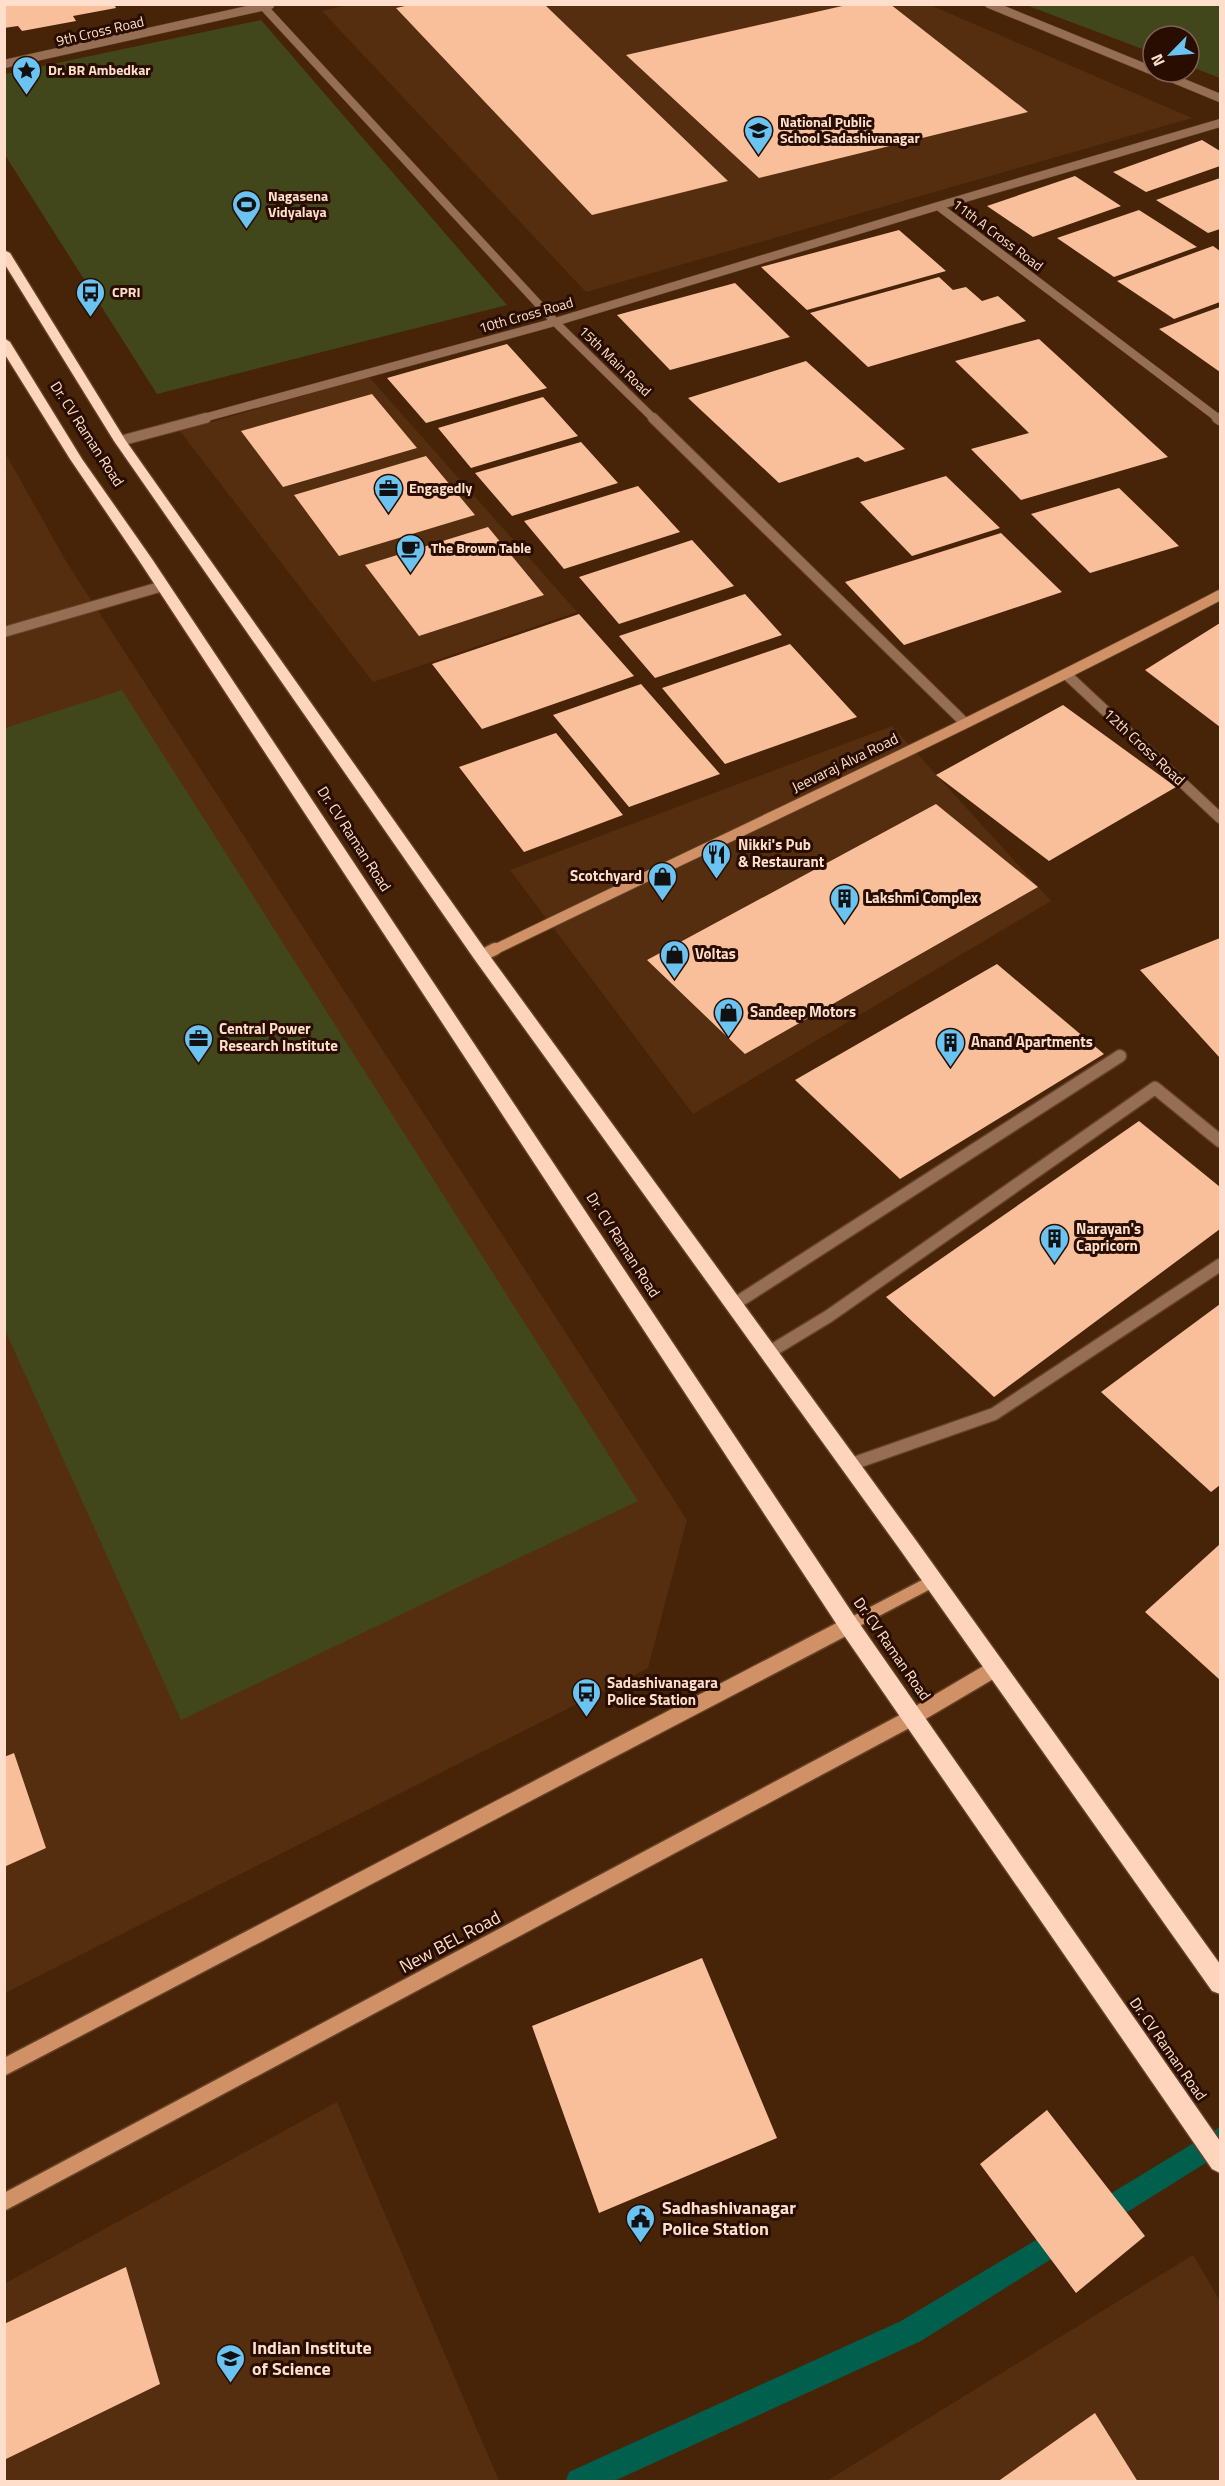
<svg xmlns="http://www.w3.org/2000/svg" width="1225" height="2486" font-family="'Titillium Web',sans-serif">
  <style>
    .built { fill: #552e10 }
    .green { fill: #42461b }
    .lines { fill: none; stroke-linecap: round; stroke-linejoin: round }
    .stream { fill: #015f4d; fill-rule: evenodd }
    .building { fill: #f8bf9a }
    .lane-far1-casing { stroke: #644227; stroke-width: 12 }
    .lane-casing { stroke: #644227; stroke-width: 15 }
    .street-far1-casing { stroke: #644227; stroke-width: 9 }
    .street-casing { stroke: #644227; stroke-width: 12 }
    .secondary-far2-casing { stroke: #644227; stroke-width: 12 }
    .secondary-far1-casing { stroke: #644227; stroke-width: 15 }
    .secondary-casing { stroke: #644227; stroke-width: 19 }
    .highway-casing { stroke: #644227; stroke-width: 3 }
    .lane-far1 { stroke: #966e54; stroke-width: 10 }
    .lane { stroke: #966e54; stroke-width: 12 }
    .street-far1 { stroke: #966e54; stroke-width: 8 }
    .street { stroke: #966e54; stroke-width: 10 }
    .secondary-far2 { stroke: #d19166; stroke-width: 10 }
    .secondary-far1 { stroke: #d19166; stroke-width: 12 }
    .secondary { stroke: #d19166; stroke-width: 16 }
    .highway { fill: #fed5bc; fill-rule: evenodd }
    .labels { text-anchor: middle; stroke-width: 6; stroke-linejoin: round; paint-order: stroke }
    .far-street-label { font-size: 14px; fill: #ffdfcc; stroke: #290e00 }
    .far-poi-label { font-size: 14px; font-weight: bold; fill: #ffdfcc; stroke: #290e00; text-anchor: start }
    .street-label { font-size: 15px; fill: #ffdfcc; stroke: #290e00 }
    .poi-label { font-size: 15px; font-weight: bold; fill: #ffdfcc; stroke: #290e00; text-anchor: start }
    .near-street-label { font-size: 18px; fill: #ffdfcc; stroke: #290e00 }
    .near-poi-label { font-size: 18px; font-weight: bold; fill: #ffdfcc; stroke: #290e00; text-anchor: start }
  </style>
  <rect width="100%" height="100%" fill="#472408"/>
  <path class="built" d="M352,4L930,5L1192,118L586,292L322,11Z
    M369,377L577,612L373,682L180,431Z
    M4,451L67,563L687,1520L648,1668L5,1993Z
    M892,726L1051,901L693,1114L510,870Z
    M337,2102L499,2481H5L4,2284Z
    M1193,2255L1220,2301V2481L825,2482Z"/>
  <path class="green" d="M1026,5H1220V78L1189,66V36H1153V53Z
    M261,20L507,305L157,394L5,155V74Z
    M122,690L638,1501L181,1720L5,1330V728Z"/>
  <g class="lines">
    <path class="stream" d="M1220,2127V2154L1105,2226L1096,2230L1087,2226L1083,2217L1087,2208Z
      M1066,2222L1075,2226L1079,2235L1075,2244L921,2341L612,2482H565L569,2472L901,2321Z"/>
  </g>
  <path class="building" d="M4,4H114L116,8L73,16L76,21L22,31L18,26L4,28Z
    M414,4H544L728,181L592,215L396,8Z
    M851,4H890L1028,112L759,178L626,55Z
    M1202,140L1220,151V166L1146,192L1113,172Z
    M1075,176L1121,206L1033,237L987,206Z
    M1220,178V229L1208,233L1156,200Z
    M1139,210L1197,247L1114,277L1057,238Z
    M899,230L946,271L807,310L761,267Z
    M1213,246L1220,251V302L1174,319L1117,281Z
    M939,277L953,290L966,287L982,301L998,296L1026,321L868,367L810,313Z
    M735,283L790,337L670,370L617,315Z
    M1220,307V372L1159,329Z
    M1039,339L1168,457L1021,500L971,449L1029,433L955,361Z
    M507,344L547,388L426,423L387,378Z
    M806,361L905,449L865,462L858,457L779,483L688,398Z
    M372,394L417,448L283,487L241,431Z
    M543,397L578,436L471,468L438,428Z
    M581,442L618,483L512,516L475,473Z
    M426,456L475,515L339,556L294,495Z
    M946,476L1000,528L912,556L860,502Z
    M638,486L680,532L564,569L524,521Z
    M1119,488L1179,546L1090,573L1031,514Z
    M488,527L544,595L419,636L365,565Z
    M1001,533L1062,592L904,645L845,582Z
    M692,540L734,586L619,624L579,577Z
    M745,594L782,635L655,678L619,636Z
    M579,614L634,676L482,729L432,664Z
    M1220,623V727L1145,670Z
    M790,644L857,717L725,764L662,688Z
    M641,684L720,774L629,807L553,715Z
    M1063,705L1176,787L1049,861L936,775Z
    M556,733L623,815L524,852L459,767Z
    M936,804L1038,887L745,1054L647,960Z
    M1220,938V1058L1140,970Z
    M997,964L1104,1054L900,1179L795,1080Z
    M1139,1121L1220,1187V1229L994,1397L886,1297Z
    M1220,1304V1485L1211,1492L1101,1392Z
    M1220,1544V1680L1145,1612Z
    M14,1753L46,1848L4,1867V1757Z
    M702,1958L777,2138L599,2213L532,2026Z
    M1047,2110L1145,2236L1076,2293L980,2164Z
    M126,2267L160,2384L4,2460V2324Z
    M1095,2413L1138,2482H997Z"/>
  <g class="lines">
    <defs>
      <path id="lane-far1" d="M4,632L163,586"/>
      <path id="lane" d="M733,1305L1120,1056
        M768,1353L829,1316L1155,1088L1220,1141
        M849,1465L994,1414L1220,1265"/>
      <path id="street-far1" d="M261,4L555,322L654,419
        M989,4L1153,71
        M4,64L270,5
        M1157,72L1220,98
        M200,419L555,322L938,206
        M1219,419L938,206L1220,123"/>
      <path id="street" d="M653,418L964,722
        M1217,418L1220,420
        M120,441L206,418
        M1067,675L1220,818"/>
      <path id="secondary-far2" d="M492,951C735,833 981,720 1220,595"/>
      <path id="secondary-far1" d="M481,956L495,949
        M845,1627L933,1581"/>
      <path id="secondary" d="M4,2067L848,1626
        M4,2202L913,1717L996,1668"/>
      <path id="highway" d="M4,250L10,253L126,441L487,952L915,1539L1220,1964V1994L1212,1991L901,1551L475,960L114,441L4,263Z
        M4,338L10,342L82,459L152,559L857,1620L1220,2141V2173L1212,2169L843,1634L138,559L70,459L4,353Z"/>
    </defs>
    <use href="#lane-far1" class="lane-far1-casing"/>
    <use href="#lane" class="lane-casing"/>
    <use href="#street-far1" class="street-far1-casing"/>
    <use href="#street" class="street-casing"/>
    <use href="#secondary-far2" class="secondary-far2-casing"/>
    <use href="#secondary-far1" class="secondary-far1-casing"/>
    <use href="#secondary" class="secondary-casing"/>
    <use href="#highway" class="highway-casing"/>
    <use href="#lane-far1" class="lane-far1"/>
    <use href="#lane" class="lane"/>
    <use href="#street-far1" class="street-far1"/>
    <use href="#street" class="street"/>
    <use href="#secondary-far2" class="secondary-far2"/>
    <use href="#secondary-far1" class="secondary-far1"/>
    <use href="#secondary" class="secondary"/>
    <use href="#highway" class="highway"/>
  </g>
  <defs>
    <symbol id="sight-pin" viewBox="-11 -11 22 30"><path d="M0 17L-7.5 6A9.5 9.5 0 1 1 7.5 6Z" fill="#6bc3f2" stroke="#290e00"/><path d="M0-6L1.8-2.2L6-1.7L2.9 1.2L3.7 5.4L0 3.3L-3.7 5.4L-2.9 1.2L-6-1.7L-1.8-2.2Z" fill="#111"/></symbol>
    <symbol id="school-pin" viewBox="-11 -11 22 30"><path d="M0 17L-7.5 6A9.5 9.5 0 1 1 7.5 6Z" fill="#6bc3f2" stroke="#290e00"/><path d="M0-5L7-2L0 1L-7-2ZM-4 1L0 2.5L4 1V4Q0 6-4 4Z" fill="#111"/></symbol>
    <symbol id="stadium-pin" viewBox="-11 -11 22 30"><path d="M0 17L-7.5 6A9.5 9.5 0 1 1 7.5 6Z" fill="#6bc3f2" stroke="#290e00"/><path d="M0-5a6.5 5 0 1 0 0 10a6.5 5 0 1 0 0-10ZM-3.5-1.8h7v3.6h-7Z" fill="#111"/></symbol>
    <symbol id="bus-pin" viewBox="-11 -11 22 30"><path d="M0 17L-7.5 6A9.5 9.5 0 1 1 7.5 6Z" fill="#6bc3f2" stroke="#290e00"/><path d="M-5-6H5V4H4V6H2V4H-2V6H-4V4H-5ZM-3.5-4V0h7V-4ZM-3.5 1.2v1.5H-2V1.2ZM2 1.2v1.5H3.5V1.2Z" fill="#111"/></symbol>
    <symbol id="office-pin" viewBox="-11 -11 22 30"><path d="M0 17L-7.5 6A9.5 9.5 0 1 1 7.5 6Z" fill="#6bc3f2" stroke="#290e00"/><path d="M-6-3h4V-5.5h4V-3h4V5H-6ZM-1-4.5V-3h2v-1.5ZM-6 0V1H6V0Z" fill="#111"/></symbol>
    <symbol id="cafe-pin" viewBox="-11 -11 22 30"><path d="M0 17L-7.5 6A9.5 9.5 0 1 1 7.5 6Z" fill="#6bc3f2" stroke="#290e00"/><path d="M-5.5-4.5H6V0H3Q3 3.5 0 3.5H-2.5Q-5.5 3.5-5.5 0ZM3-3.2v2h1.7v-2ZM-6 4.5H4V6H-6Z" fill="#111"/></symbol>
    <symbol id="restaurant-pin" viewBox="-11 -11 22 30"><path d="M0 17L-7.5 6A9.5 9.5 0 1 1 7.5 6Z" fill="#6bc3f2" stroke="#290e00"/><path d="M-5-6h1v4h1v-4h1v4h1v-4h1v5L-1.5 .5V6h-2V.5L-5-1ZM5-6V6H3V1.5H1.5Q1.5-4 5-6Z" fill="#111"/></symbol>
    <symbol id="shop-pin" viewBox="-11 -11 22 30"><path d="M0 17L-7.5 6A9.5 9.5 0 1 1 7.5 6Z" fill="#6bc3f2" stroke="#290e00"/><path d="M-5-2.5h2.3a2.7 3.5 0 0 1 5.4 0H5L5.5 6h-11ZM-1.5-2.5h3a1.5 2.3 0 0 0-3 0Z" fill="#111"/></symbol>
    <symbol id="building-pin" viewBox="-11 -11 22 30"><path d="M0 17L-7.5 6A9.5 9.5 0 1 1 7.5 6Z" fill="#6bc3f2" stroke="#290e00"/><path d="M-4-6H4V6H1V3H-1V6H-4ZM-2.5-4.3h1.7v1.8h-1.7ZM.8-4.3h1.7v1.8H.8ZM-2.5-1h1.7V.8h-1.7ZM.8-1h1.7V.8H.8Z" fill="#111"/></symbol>
    <symbol id="civic-pin" viewBox="-11 -11 22 30"><path d="M0 17L-7.5 6A9.5 9.5 0 1 1 7.5 6Z" fill="#6bc3f2" stroke="#290e00"/><path d="M-.6-6.5H3V-4.5H.6V-3L4-1V1h2V6H-6V1h2V-1L-.6-3ZM-1.2 2.5V6h2.4V2.5Z" fill="#111"/></symbol>
    <symbol id="university-pin" viewBox="-11 -11 22 30"><path d="M0 17L-7.5 6A9.5 9.5 0 1 1 7.5 6Z" fill="#6bc3f2" stroke="#290e00"/><path d="M0-5L7-2L0 1L-7-2ZM-4 1L0 2.5L4 1V4Q0 6-4 4Z" fill="#111"/></symbol>
  </defs>
  <g fill-rule="evenodd">
    <use href="#sight-pin" x="10" y="54" width="33" height="45"/>
    <use href="#school-pin" x="742" y="114" width="33" height="45"/>
    <use href="#stadium-pin" x="230" y="188" width="33" height="45"/>
    <use href="#bus-pin" x="74" y="276" width="33" height="45"/>
    <use href="#office-pin" x="372" y="472" width="33" height="45"/>
    <use href="#cafe-pin" x="394" y="532" width="33" height="45"/>
    <use href="#restaurant-pin" x="700" y="838" width="33" height="45"/>
    <use href="#shop-pin" x="646" y="860" width="33" height="45"/>
    <use href="#building-pin" x="828" y="882" width="33" height="45"/>
    <use href="#shop-pin" x="658" y="938" width="33" height="45"/>
    <use href="#shop-pin" x="712" y="996" width="33" height="45"/>
    <use href="#office-pin" x="182" y="1022" width="33" height="45"/>
    <use href="#building-pin" x="934" y="1026" width="33" height="45"/>
    <use href="#building-pin" x="1038" y="1222" width="33" height="45"/>
    <use href="#bus-pin" x="570" y="1676" width="33" height="45"/>
    <use href="#civic-pin" x="624" y="2202" width="33" height="45"/>
    <use href="#university-pin" x="214" y="2342" width="33" height="45"/>
  </g>
  <g class="labels">
    <g class="far-street-label">
      <text transform="translate(100 31) rotate(-13)" y="5">9th Cross Road</text>
      <text transform="translate(998 235) rotate(37)" y="5">11th A Cross Road</text>
      <text transform="translate(526 315) rotate(-16)" y="5">10th Cross Road</text>
      <text transform="translate(615 361) rotate(44)" y="5">15th Main Road</text>
    </g>
    <g class="far-poi-label">
      <text x="48" y="75">Dr. BR Ambedkar</text>
      <text x="780" y="127">National Public<tspan x="780" dy="16">School Sadashivanagar</tspan></text>
      <text x="268" y="201">Nagasena<tspan x="268" dy="16">Vidyalaya</tspan></text>
      <text x="112" y="297">CPRI</text>
      <text x="409" y="493">Engagedly</text>
      <text x="431" y="553">The Brown Table</text>
    </g>
    <g class="street-label">
      <text transform="translate(87 434) rotate(57)" y="5">Dr. CV Raman Road</text>
      <text transform="translate(1144 747) rotate(43)" y="5">12th Cross Road</text>
      <text transform="translate(845 763) rotate(-26)" y="5">Jeevaraj Alva Road</text>
      <text transform="translate(354 839) rotate(57)" y="5">Dr. CV Raman Road</text>
      <text transform="translate(623 1245) rotate(57)" y="5">Dr. CV Raman Road</text>
      <text transform="translate(892 1649) rotate(55)" y="5">Dr. CV Raman Road</text>
      <text transform="translate(1168 2049) rotate(55)" y="5">Dr. CV Raman Road</text>
    </g>
    <g class="poi-label">
      <text x="738" y="850">Nikki's Pub<tspan x="738" dy="17">&amp; Restaurant</tspan></text>
      <text x="642" y="881" text-anchor="end">Scotchyard</text>
      <text x="865" y="903">Lakshmi Complex</text>
      <text x="695" y="959">Voltas</text>
      <text x="750" y="1017">Sandeep Motors</text>
      <text x="219" y="1034">Central Power<tspan x="219" dy="17">Research Institute</tspan></text>
      <text x="971" y="1047">Anand Apartments</text>
      <text x="1076" y="1234">Narayan's<tspan x="1076" dy="17">Capricorn</tspan></text>
      <text x="607" y="1688">Sadashivanagara<tspan x="607" dy="17">Police Station</tspan></text>
    </g>
    <g class="near-street-label">
      <text transform="translate(450 1942) rotate(-28)" y="6">New BEL Road</text>
    </g>
    <g class="near-poi-label">
      <text x="662" y="2214">Sadhashivanagar<tspan x="662" dy="21">Police Station</tspan></text>
      <text x="252" y="2354">Indian Institute<tspan x="252" dy="21">of Science</tspan></text>
    </g>
  </g>
  <rect width="1225" height="2486" fill="none" stroke="#ffdfcc" stroke-width="12"/>
  <g transform="translate(1171 54) rotate(245)"><circle r="28" fill="#290e00" stroke="#7f6252" stroke-width="1.5"/>
  <path d="M0-4.5L10 22L0 15L-10 22Z" fill="#6bc3f2"/>
  <text y="-9" font-size="16" font-weight="bold" text-anchor="middle" fill="#ffdfcc">N</text>
  </g>
</svg>
